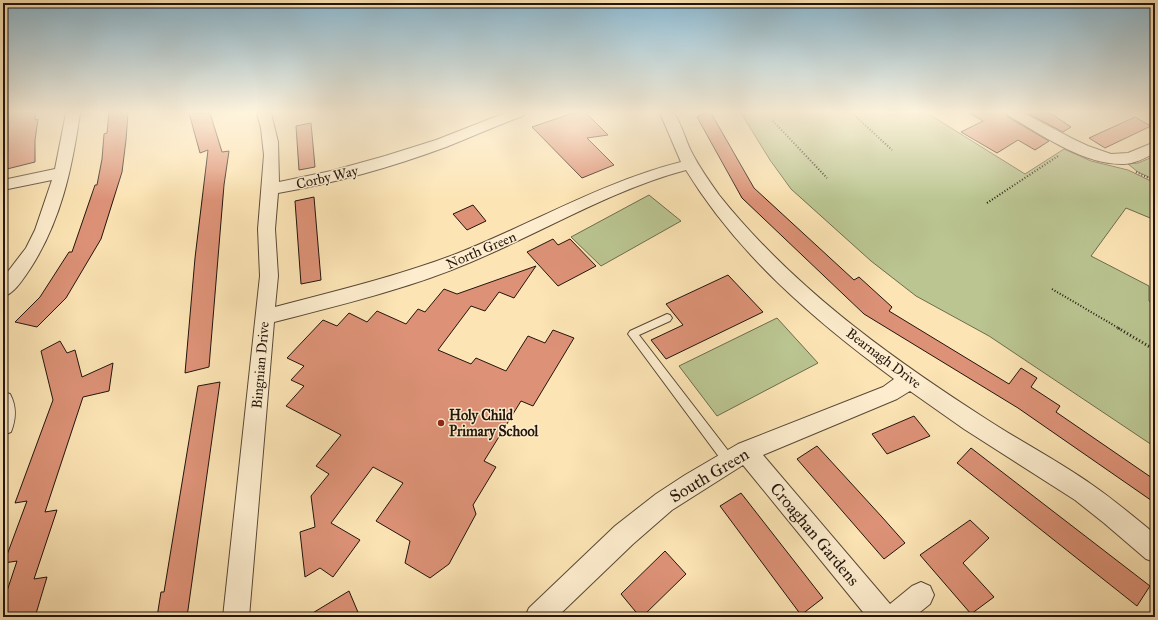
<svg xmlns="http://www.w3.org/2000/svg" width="1158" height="620" font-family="'IM FELL Great Primer',serif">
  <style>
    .green { fill: #bac591; stroke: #6e6c4e }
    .building { fill: #dd9277; stroke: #22140c }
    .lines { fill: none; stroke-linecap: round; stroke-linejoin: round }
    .lane-casing { stroke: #584836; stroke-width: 2 }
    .street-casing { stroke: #584836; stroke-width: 2 }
    .path-far1 { stroke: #22140c; stroke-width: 2; stroke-dasharray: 1 2; stroke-linecap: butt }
    .path { stroke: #22140c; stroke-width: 3; stroke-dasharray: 1 2.5; stroke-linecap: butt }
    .lane { fill: #fdedce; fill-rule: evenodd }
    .street { fill: #fdedce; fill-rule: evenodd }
    .poi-dot { fill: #8f2418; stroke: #fdedce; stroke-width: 1.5 }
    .labels { text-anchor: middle; stroke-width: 3; stroke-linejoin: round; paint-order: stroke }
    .street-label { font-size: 14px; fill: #22140c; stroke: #fdedce }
    .poi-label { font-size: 14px; font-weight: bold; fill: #22140c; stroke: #fdedce; text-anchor: start }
    .near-street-label { font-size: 17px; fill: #22140c; stroke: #fdedce }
  </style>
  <rect width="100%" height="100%" fill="#fce4b4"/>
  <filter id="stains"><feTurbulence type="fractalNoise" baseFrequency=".005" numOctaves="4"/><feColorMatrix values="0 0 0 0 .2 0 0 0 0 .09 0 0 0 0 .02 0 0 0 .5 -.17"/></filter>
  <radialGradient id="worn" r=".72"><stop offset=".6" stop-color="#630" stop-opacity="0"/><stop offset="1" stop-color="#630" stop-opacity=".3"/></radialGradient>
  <path class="green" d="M741,113H927L1025,174L1064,149L1091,161L1128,170L1155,183V220L1126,208L1091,256L1149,286V301L1155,305V447L989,336L916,296L871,261L791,189L770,160Z
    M1155,156V180L1138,172L1128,164L1138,163Z
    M649,195L681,221L601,266L571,237Z
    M777,318L818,363L717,416L679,366Z"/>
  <path class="building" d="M9,113H35V120L38,119L35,140V162L7,169Z
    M109,113H128L126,140L122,172L101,239L66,298L37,327L15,322L40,297L69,252H72L95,185H97L102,159L104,134L107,133Z
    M189,113H210L222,152L229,151L224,185L209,367L185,373L195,258L208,150L200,153Z
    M573,113H586L608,135L587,138L614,165L582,178L532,127Z
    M705,113H711L754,188L854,280L859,277L892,307L889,311L1009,384L1021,368L1037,378L1031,387L1060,406L1056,412L1155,480V503L1018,408L864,314L742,198L697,117Z
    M969,113H1006L1008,117L1049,141L1035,150L1018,140L997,153L961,132L983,121Z
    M1027,113H1050L1071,127L1063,132Z
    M1135,117L1151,126L1105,148L1089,138Z
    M311,123L315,167L299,170L296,126Z
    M314,197L321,280L301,284L295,201Z
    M473,205L486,221L467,230L453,214Z
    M553,239L558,245L570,239L596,266L558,286L527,252Z
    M536,266L514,298L499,292L485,311L471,306L438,350L471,364L476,358L506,371L528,336L545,343L553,330L574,338L533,406L521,401L484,461L496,467L473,505L476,514L449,564L430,578L405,563L410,541L376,521L403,483L373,467L331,523L360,540L333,577L320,568L305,577L300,532L315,527L311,496L329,474L316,466L341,435L286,406L304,386L291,380L304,366L287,358L323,320L337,326L349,313L367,322L377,311L406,324L418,309L425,312L444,289L457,294Z
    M728,275L763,312L666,359L651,340L683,325L666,304Z
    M60,341L67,353L75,350L82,377L113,363L109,391L83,397L45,512L57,510L34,579L47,577L35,617H3V603L17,561L4,563L27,501L15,503L53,400L41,351Z
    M220,382L187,617H157L161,592H164L198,386Z
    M914,416L930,436L887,454L872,434Z
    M817,446L882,517L905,543L884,559L797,459Z
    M971,448L1150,586L1137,606L957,463Z
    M741,493L823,598L801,615L720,506Z
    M970,520L989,538L963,563L994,597L971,614L920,555Z
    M665,551L686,574L642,617H640L621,594Z
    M349,591L360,617H306Z"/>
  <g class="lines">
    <defs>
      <path id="lane" d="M667,314L670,315L672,318L670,321L639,335L733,457L734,461L733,465L729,466L725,465L628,334L630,331Z"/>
      <path id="street" d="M66,113H80C72,169 61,221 30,269C23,279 15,293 3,297V278L26,248L35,230L52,180L3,190V180L55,169Z
        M257,113H271L278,142L279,182L331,171L385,156L436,140L505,113H525L523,116C497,125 472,137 446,147C392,167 335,183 278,193L275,229L278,276L275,307C336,291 398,276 456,254C532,224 602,182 681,162L660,113H674C682,125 685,139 691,151C699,167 709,181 719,195C791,285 884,353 980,415C1016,439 1055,459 1091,484C1113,499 1134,517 1155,534V562L1146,559L1104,523L1075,500L964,429L910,391L897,399L763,455L890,604L912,586L921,582L930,586L934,595L930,604L914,617H867L743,465L672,510L633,544L557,617H525L529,608L615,526L656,494L685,475L738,444L883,387L894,379C815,321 738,255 686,170C611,190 543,232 471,262C408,289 340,305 274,322L249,617H223L260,276L258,229L264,155L261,128Z
        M1007,113H1024L1073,139L1088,146L1111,154L1128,153L1155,142V153C1145,158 1134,164 1123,164C1084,165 1042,135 1009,116Z
        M3,392L10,394C17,407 16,419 11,432L3,435Z"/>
    </defs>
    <use href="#lane" class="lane-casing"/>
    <use href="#street" class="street-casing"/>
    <path class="path-far1" d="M852,113L892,150
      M773,121L827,178
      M1136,172L1155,181
      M987,203L1058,156
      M1052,289L1120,329"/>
    <path class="path" d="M1118,328L1155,350"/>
    <use href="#lane" class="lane"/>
    <use href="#street" class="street"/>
  </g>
  <linearGradient id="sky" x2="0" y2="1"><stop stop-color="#8bb8d0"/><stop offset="0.56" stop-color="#fef3dd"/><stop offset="1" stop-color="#fef3dd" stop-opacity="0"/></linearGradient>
  <rect width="1158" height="200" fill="url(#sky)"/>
  <circle class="poi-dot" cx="441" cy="423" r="4"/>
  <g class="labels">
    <g class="street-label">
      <text transform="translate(327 177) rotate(-13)" y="5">Corby Way</text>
      <text transform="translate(481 250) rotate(-23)" y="5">North Green</text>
      <text transform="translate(884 358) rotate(37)" y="5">Bearnagh Drive</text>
      <text transform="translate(260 365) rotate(-85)" y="5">Bingnian Drive</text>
    </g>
    <g class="poi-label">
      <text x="449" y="420">Holy Child<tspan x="449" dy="16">Primary School</tspan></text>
    </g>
    <g class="near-street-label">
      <text transform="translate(709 475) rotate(-31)" y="6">South Green</text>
      <text transform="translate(815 534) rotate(50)" y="6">Croaghan Gardens</text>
    </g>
  </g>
  <rect width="1158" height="620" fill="none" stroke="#fce4b4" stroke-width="16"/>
  <rect x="4" y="4" width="1150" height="612" fill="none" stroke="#22140c" stroke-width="2"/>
  <rect x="8" y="8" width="1142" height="604" fill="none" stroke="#22140c"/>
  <rect width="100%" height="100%" filter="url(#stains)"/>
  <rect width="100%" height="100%" fill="url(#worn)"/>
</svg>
